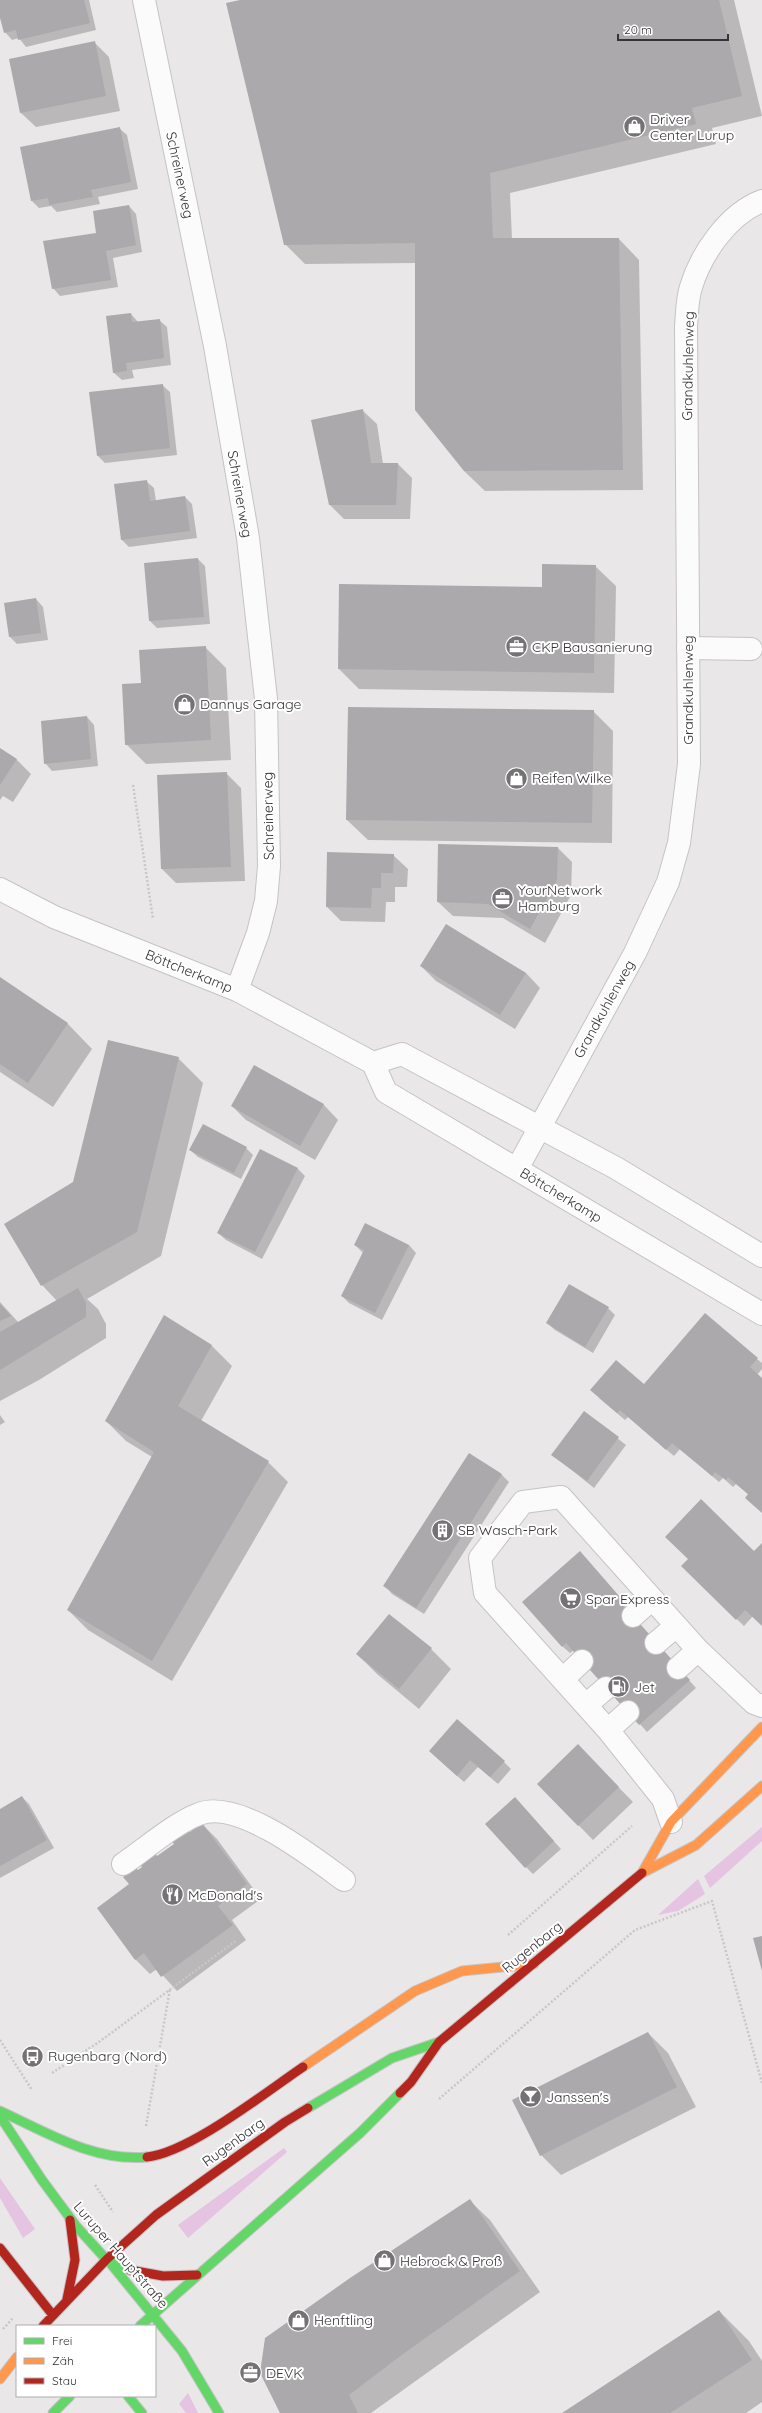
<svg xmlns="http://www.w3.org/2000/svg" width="762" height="2413" font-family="Quicksand,sans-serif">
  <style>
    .green { fill: #e4c4e1 }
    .shadow { fill: #0003 }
    .building { fill: #aba9ab }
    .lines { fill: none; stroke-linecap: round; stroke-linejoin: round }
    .lane-casing { stroke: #c5c3c4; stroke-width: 24 }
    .street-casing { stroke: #c5c3c4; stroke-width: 24 }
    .fast-casing { stroke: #c5c3c4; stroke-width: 11 }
    .slow-casing { stroke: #c5c3c4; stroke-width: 11 }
    .jam-casing { stroke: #c5c3c4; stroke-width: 11 }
    .path { stroke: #c8c8c8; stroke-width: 2.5; stroke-dasharray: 2 2; stroke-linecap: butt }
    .lane { stroke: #fcfbfc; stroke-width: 22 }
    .street { stroke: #fcfbfc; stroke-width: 22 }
    .fast { stroke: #63d668; stroke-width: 9 }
    .slow { stroke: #ff974d; stroke-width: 9 }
    .jam { stroke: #b3261e; stroke-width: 9 }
    .labels { text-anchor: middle; stroke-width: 4; stroke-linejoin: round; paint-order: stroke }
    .poi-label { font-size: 14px; fill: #353335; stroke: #fff; text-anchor: start }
    .street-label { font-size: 14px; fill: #353335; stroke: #fff }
  </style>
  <rect width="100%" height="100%" fill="#eae7e9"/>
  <path class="green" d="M762,1827V1841L710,1888L704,1876Z
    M698,1879L705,1894L678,1911L658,1915Z
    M284,2148L287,2152L188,2238L178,2225Z
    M0,2178L35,2229L23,2238L0,2198Z
    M188,2393L198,2413H186L179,2404Z"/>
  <path class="shadow" d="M0,0H89L96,30L26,47L19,38L12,40L5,32L0,14Z
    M244,0H734L762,116L712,128L716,144L510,193L512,239H619L639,260L643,490L485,491L464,471L416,263L305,264L285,244Z
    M94,42L109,57L120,111L36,127L21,113L10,60Z
    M119,128L127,135L138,189L98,197L100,204L57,212L51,206L39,208L32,201Z
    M129,206L136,214L142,252L113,258L118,287L60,296L53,288L97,234Z
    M131,314L138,322L159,320L167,327L171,365L132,370L134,378L122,380L114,373Z
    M162,385L170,392L177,455L105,463L98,456L90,393Z
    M362,410L377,424L383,464H398L412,478L410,519H344L330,505Z
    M146,481L154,488L156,501L185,497L192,504L197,538L129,547L122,540Z
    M198,559L205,566L210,624L157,628L150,621Z
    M595,566L616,586L614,693L359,689L339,669Z
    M36,599L43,607L48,640L17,644L10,637Z
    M205,647L226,668L231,760L146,764L126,744Z
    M593,711L613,731L612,843L368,840L347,820Z
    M87,717L94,725L98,766L52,771L45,763Z
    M0,749L16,759L31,774L13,802L3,796L0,800Z
    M226,773L241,788L245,881L176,883L162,869Z
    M558,848L572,862L571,895L545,943L503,918L453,916L438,902Z
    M328,853L393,855L408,869L407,887H395V902H386L385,922L341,921L327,907Z
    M446,926L526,973L540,988L515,1029L436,981L421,966Z
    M0,979L68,1024L92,1049L53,1107L0,1072Z
    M178,1058L203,1083L161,1256L87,1299L98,1309L106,1324V1338L39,1380L0,1401V1302L19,1323L57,1301L42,1285L5,1224L74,1183Z
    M255,1066L324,1105L338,1120L315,1160L246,1120L232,1106Z
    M246,1148L253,1155L241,1179L198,1157L190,1150Z
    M261,1150L298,1169L305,1176L262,1259L226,1240L218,1233Z
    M355,1245H409L416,1253L382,1320L349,1303L342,1296L363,1253Z
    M608,1308L615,1315L593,1353L555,1330L547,1323Z
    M164,1316L212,1346L232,1366L201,1421L268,1462L288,1482L172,1681L88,1630L68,1610L152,1457L126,1441L106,1421Z
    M757,1359L762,1363V1369L757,1375L762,1379V1512L749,1495L736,1484L733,1487L723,1478L719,1482L680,1449L674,1456L628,1417L625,1420L599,1398Z
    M584,1412L626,1445L594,1488L553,1455Z
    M0,1415L5,1422L0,1425Z
    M469,1455L502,1475L509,1482L424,1614L392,1594L385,1586Z
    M762,1544V1625L753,1616L744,1626L682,1566L754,1552Z
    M587,1560L626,1604L623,1606L696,1688L647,1732L574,1650L570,1653L562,1646Z
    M431,1649L451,1669L419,1709L377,1674L357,1654Z
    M437,1758L504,1762L511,1769L498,1784L478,1767L464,1782Z
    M592,1760L633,1802L593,1840L538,1784Z
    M22,1797L29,1804L54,1848L0,1878V1810Z
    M522,1806L561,1849L533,1874L526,1867Z
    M202,1824L217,1839L261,1899L232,1920L246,1940L177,1991L157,1969L150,1974L136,1960L98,1908L130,1885L138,1871Z
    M648,2033L668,2053L696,2107L561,2175L541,2155Z
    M469,2200L490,2220L540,2292L371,2413H281Z
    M719,2311L749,2341L762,2361V2402L746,2413H564Z"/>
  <path class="building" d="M0,0H84L90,23L18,40L16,30L4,33L0,18Z
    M240,0H719L742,96L692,108L696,124L490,173L493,238H619L623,470L464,471L415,410V243L284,245L226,3Z
    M95,41L106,96L20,113L9,59Z
    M120,127L131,182L91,190L93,197L49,205L48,198L31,201L20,147Z
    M129,205L136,245L106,251L111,280L52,289L43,241L96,233L93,211Z
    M131,313L132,322L160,319L164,358L126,363L127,371L113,373L106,316Z
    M163,384L170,448L97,456L89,392Z
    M363,409L371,463H398L396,505H329L311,420Z
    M147,480L150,501L185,496L190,531L121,540L114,484Z
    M198,558L204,617L149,621L144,563Z
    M542,564L596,565L594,673L338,669L339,584L542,587Z
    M36,598L41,633L9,637L4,603Z
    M206,646L211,740L125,745L122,684L141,683L139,650Z
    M348,707L594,710L592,823L346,820Z
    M87,716L91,759L44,764L41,721Z
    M0,748L17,759L0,785Z
    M227,772L231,867L161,869L157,775Z
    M438,844L558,847L557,880L530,929L488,904L437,902Z
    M327,852L394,854L393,873H381V888H372L371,908L326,907Z
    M446,924L526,973L500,1015L420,966Z
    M0,977L68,1023L28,1083L0,1064Z
    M108,1040L179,1057L137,1232L41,1286L4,1224L73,1182Z
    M254,1065L324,1104L300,1146L231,1106Z
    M203,1124L247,1147L234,1173L189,1150Z
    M260,1149L298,1168L255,1252L217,1233Z
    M365,1223L409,1245L375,1313L341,1296L364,1250L354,1245Z
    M569,1284L609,1307L585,1347L546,1323Z
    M78,1288L86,1303V1317L0,1370V1332Z
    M0,1304L11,1316L0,1321Z
    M705,1313L758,1358L750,1367L762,1378V1513L745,1498L748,1494L728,1477L726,1480L715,1472L712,1476L672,1443L666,1450L620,1410L617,1413L590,1390L616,1360L644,1384Z
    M164,1315L212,1345L178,1406L269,1461L152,1661L67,1610L154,1452L105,1421Z
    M584,1411L619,1437L587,1481L551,1455Z
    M469,1453L502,1474L416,1608L383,1586Z
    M701,1499L754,1551L762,1543V1626L745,1610L736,1620L681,1566L688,1559L665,1537Z
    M580,1551L619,1596L617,1598L690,1680L639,1725L566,1643L562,1647L522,1602Z
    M389,1614L432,1648L399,1689L356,1654Z
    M457,1719L505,1761L490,1777L470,1760L457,1776L429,1751Z
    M578,1744L619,1787L578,1826L537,1784Z
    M22,1796L47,1840L0,1866V1809Z
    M515,1797L554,1841L525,1868L485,1824Z
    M202,1823L247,1884L218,1906L233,1925L161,1977L144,1953L135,1960L97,1908L129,1884L123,1877L136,1868L138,1870L142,1867L140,1865L155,1853L157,1856L174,1844L172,1841L188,1829L190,1832Z
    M762,1936V1971L753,1938Z
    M648,2032L677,2087L540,2156L512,2100Z
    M470,2199L520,2271L403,2354L349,2395L358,2413H280L260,2373L265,2338L350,2278Z
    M719,2310L752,2360L670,2413H562Z"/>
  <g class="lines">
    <defs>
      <path id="lane" d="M688,648L751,649
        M633,1616L652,1599
        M656,1643L676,1626
        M678,1668L698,1650
        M563,1679L582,1661
        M586,1705L606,1688
        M608,1730L628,1712
        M671,1822L663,1799L608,1730L485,1593L480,1558L523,1502L561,1497L698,1650L754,1703L762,1706
        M123,1864C145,1849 175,1823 199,1814C238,1798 314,1858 344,1880"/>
      <path id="street" d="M144,0L215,346L248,538L266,699L269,866L266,901L258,933L237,990
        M0,889L54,917L237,990L373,1063L386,1092L762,1314
        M373,1063L402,1054L616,1168L762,1256
        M517,1169L635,953L668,882L679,843L689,764L686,327C687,314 687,299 691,287C701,254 728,214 762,201"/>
      <path id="fast" d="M308,2108L392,2058L439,2042
        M0,2111C46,2132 94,2162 147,2157
        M0,2116L42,2180L76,2226L105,2258L130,2270
        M107,2259L182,2351L219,2413
        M140,2326L360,2133L400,2093
        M128,2396L142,2413
        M53,2413L70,2396"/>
      <path id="slow" d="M642,1873L671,1822L762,1727
        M642,1873L696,1845L762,1786
        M303,2067L415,1991L462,1971L534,1964
        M0,2379L17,2357"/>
      <path id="jam" d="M400,2093L411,2082L439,2042L642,1873
        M147,2157C189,2153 266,2092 303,2067
        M0,2248L52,2314
        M130,2270L163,2276L197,2275
        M67,2299L75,2260L70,2220
        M43,2326L107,2259L156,2215L285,2122L308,2108"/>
    </defs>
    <use href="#lane" class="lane-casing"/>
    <use href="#street" class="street-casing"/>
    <use href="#fast" class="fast-casing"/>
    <use href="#slow" class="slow-casing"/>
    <use href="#jam" class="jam-casing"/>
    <path class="path" d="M133,785L153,919
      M508,1935L632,1826
      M0,2040L32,2090
      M52,2073L99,2042L237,1940
      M439,2099L635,1930L712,1901L762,2083
      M146,2126L170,1989
      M95,2185L113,2212
      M3,2329L13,2318"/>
    <use href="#lane" class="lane"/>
    <use href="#street" class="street"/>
    <use href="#fast" class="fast"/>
    <use href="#slow" class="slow"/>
    <use href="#jam" class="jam"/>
  </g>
  <defs>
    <symbol id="shop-disc" viewBox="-11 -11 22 22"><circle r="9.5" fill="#747274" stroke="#fff"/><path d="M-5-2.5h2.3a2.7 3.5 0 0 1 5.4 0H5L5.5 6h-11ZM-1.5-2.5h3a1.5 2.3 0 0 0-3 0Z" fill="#fff"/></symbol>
    <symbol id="office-disc" viewBox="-11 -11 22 22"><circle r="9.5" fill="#747274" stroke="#fff"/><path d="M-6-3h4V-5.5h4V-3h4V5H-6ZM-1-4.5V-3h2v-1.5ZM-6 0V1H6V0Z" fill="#fff"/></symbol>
    <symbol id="building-disc" viewBox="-11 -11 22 22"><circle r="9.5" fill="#747274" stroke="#fff"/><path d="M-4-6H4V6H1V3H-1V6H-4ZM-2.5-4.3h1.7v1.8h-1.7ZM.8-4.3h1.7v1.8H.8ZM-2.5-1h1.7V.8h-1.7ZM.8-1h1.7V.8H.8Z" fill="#fff"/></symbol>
    <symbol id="supermarket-disc" viewBox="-11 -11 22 22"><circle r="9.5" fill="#747274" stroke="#fff"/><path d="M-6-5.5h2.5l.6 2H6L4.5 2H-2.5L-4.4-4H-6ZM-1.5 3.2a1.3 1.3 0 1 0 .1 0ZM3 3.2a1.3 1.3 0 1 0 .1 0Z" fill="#fff"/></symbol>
    <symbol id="fuel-disc" viewBox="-11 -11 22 22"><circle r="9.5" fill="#747274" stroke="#fff"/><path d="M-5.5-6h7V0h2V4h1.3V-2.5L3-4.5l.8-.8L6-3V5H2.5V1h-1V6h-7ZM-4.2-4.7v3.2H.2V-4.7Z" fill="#fff"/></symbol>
    <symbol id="restaurant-disc" viewBox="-11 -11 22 22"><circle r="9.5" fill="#747274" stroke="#fff"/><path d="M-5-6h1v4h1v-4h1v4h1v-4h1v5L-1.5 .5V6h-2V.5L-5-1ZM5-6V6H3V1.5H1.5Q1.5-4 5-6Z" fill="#fff"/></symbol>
    <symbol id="bus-disc" viewBox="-11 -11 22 22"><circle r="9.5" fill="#747274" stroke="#fff"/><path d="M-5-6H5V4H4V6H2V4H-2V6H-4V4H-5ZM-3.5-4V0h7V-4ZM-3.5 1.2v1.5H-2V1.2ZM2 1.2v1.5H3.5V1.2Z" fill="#fff"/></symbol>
    <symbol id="bar-disc" viewBox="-11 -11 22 22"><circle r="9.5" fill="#747274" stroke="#fff"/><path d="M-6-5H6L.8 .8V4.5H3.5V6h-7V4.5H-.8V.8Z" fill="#fff"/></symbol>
  </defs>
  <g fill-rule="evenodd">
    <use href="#shop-disc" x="622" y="114" width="25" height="25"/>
    <use href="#office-disc" x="504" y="634" width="25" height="25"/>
    <use href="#shop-disc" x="172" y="692" width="25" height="25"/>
    <use href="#shop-disc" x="504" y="766" width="25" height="25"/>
    <use href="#office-disc" x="490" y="886" width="25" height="25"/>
    <use href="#building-disc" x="430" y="1518" width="25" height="25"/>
    <use href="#supermarket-disc" x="558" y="1586" width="25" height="25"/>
    <use href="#fuel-disc" x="606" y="1674" width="25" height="25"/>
    <use href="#restaurant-disc" x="160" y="1882" width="25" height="25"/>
    <use href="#bus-disc" x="20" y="2044" width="25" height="25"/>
    <use href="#bar-disc" x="518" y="2084" width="25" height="25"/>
    <use href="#shop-disc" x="372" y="2248" width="25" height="25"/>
    <use href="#shop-disc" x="286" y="2308" width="25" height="25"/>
    <use href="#office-disc" x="238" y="2360" width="25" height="25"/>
  </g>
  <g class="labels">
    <g class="poi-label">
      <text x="650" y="124">Driver<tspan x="650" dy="16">Center Lurup</tspan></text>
      <text x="532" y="652">CKP Bausanierung</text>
      <text x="200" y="709">Dannys Garage</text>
      <text x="532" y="783">Reifen Wilke</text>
      <text x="518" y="895">YourNetwork<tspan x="518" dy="16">Hamburg</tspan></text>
      <text x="458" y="1535">SB Wasch-Park</text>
      <text x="586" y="1604">Spar Express</text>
      <text x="634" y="1692">Jet</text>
      <text x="188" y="1900">McDonald's</text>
      <text x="48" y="2061">Rugenbarg (Nord)</text>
      <text x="546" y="2102">Janssen's</text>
      <text x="400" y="2266">Hebrock &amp; Proß</text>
      <text x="314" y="2325">Henftling</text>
      <text x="266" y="2378">DEVK</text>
    </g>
    <g class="street-label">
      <text transform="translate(180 175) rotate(78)" y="5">Schreinerweg</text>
      <text transform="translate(688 366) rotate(-89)" y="5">Grandkuhlenweg</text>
      <text transform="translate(240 494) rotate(80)" y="5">Schreinerweg</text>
      <text transform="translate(688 690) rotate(-90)" y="5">Grandkuhlenweg</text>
      <text transform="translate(268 816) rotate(-91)" y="5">Schreinerweg</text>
      <text transform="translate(189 971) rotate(22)" y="5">Böttcherkamp</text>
      <text transform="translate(604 1009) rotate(-61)" y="5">Grandkuhlenweg</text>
      <text transform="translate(561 1195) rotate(31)" y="5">Böttcherkamp</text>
      <text transform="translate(532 1947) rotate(-39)" y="5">Rugenbarg</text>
      <text transform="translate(233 2142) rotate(-36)" y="5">Rugenbarg</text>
      <text transform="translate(121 2255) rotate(49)" y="5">Luruper Hauptstraße</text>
    </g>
  </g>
  <rect x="16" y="2325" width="140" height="72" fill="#ffffff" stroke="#aeadae"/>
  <rect x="24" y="2338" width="20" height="6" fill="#63d668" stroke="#aeadae"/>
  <text x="52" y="2345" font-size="12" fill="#353335">Frei</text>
  <rect x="24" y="2358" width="20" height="6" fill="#ff974d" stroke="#aeadae"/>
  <text x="52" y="2365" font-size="12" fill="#353335">Zäh</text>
  <rect x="24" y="2378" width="20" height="6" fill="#b3261e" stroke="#aeadae"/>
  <text x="52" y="2385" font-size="12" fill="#353335">Stau</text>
  <path d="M618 34v6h110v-6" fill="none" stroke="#353335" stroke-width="2"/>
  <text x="624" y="34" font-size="12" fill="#353335" stroke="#ffffff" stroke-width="3" paint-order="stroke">20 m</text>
</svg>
